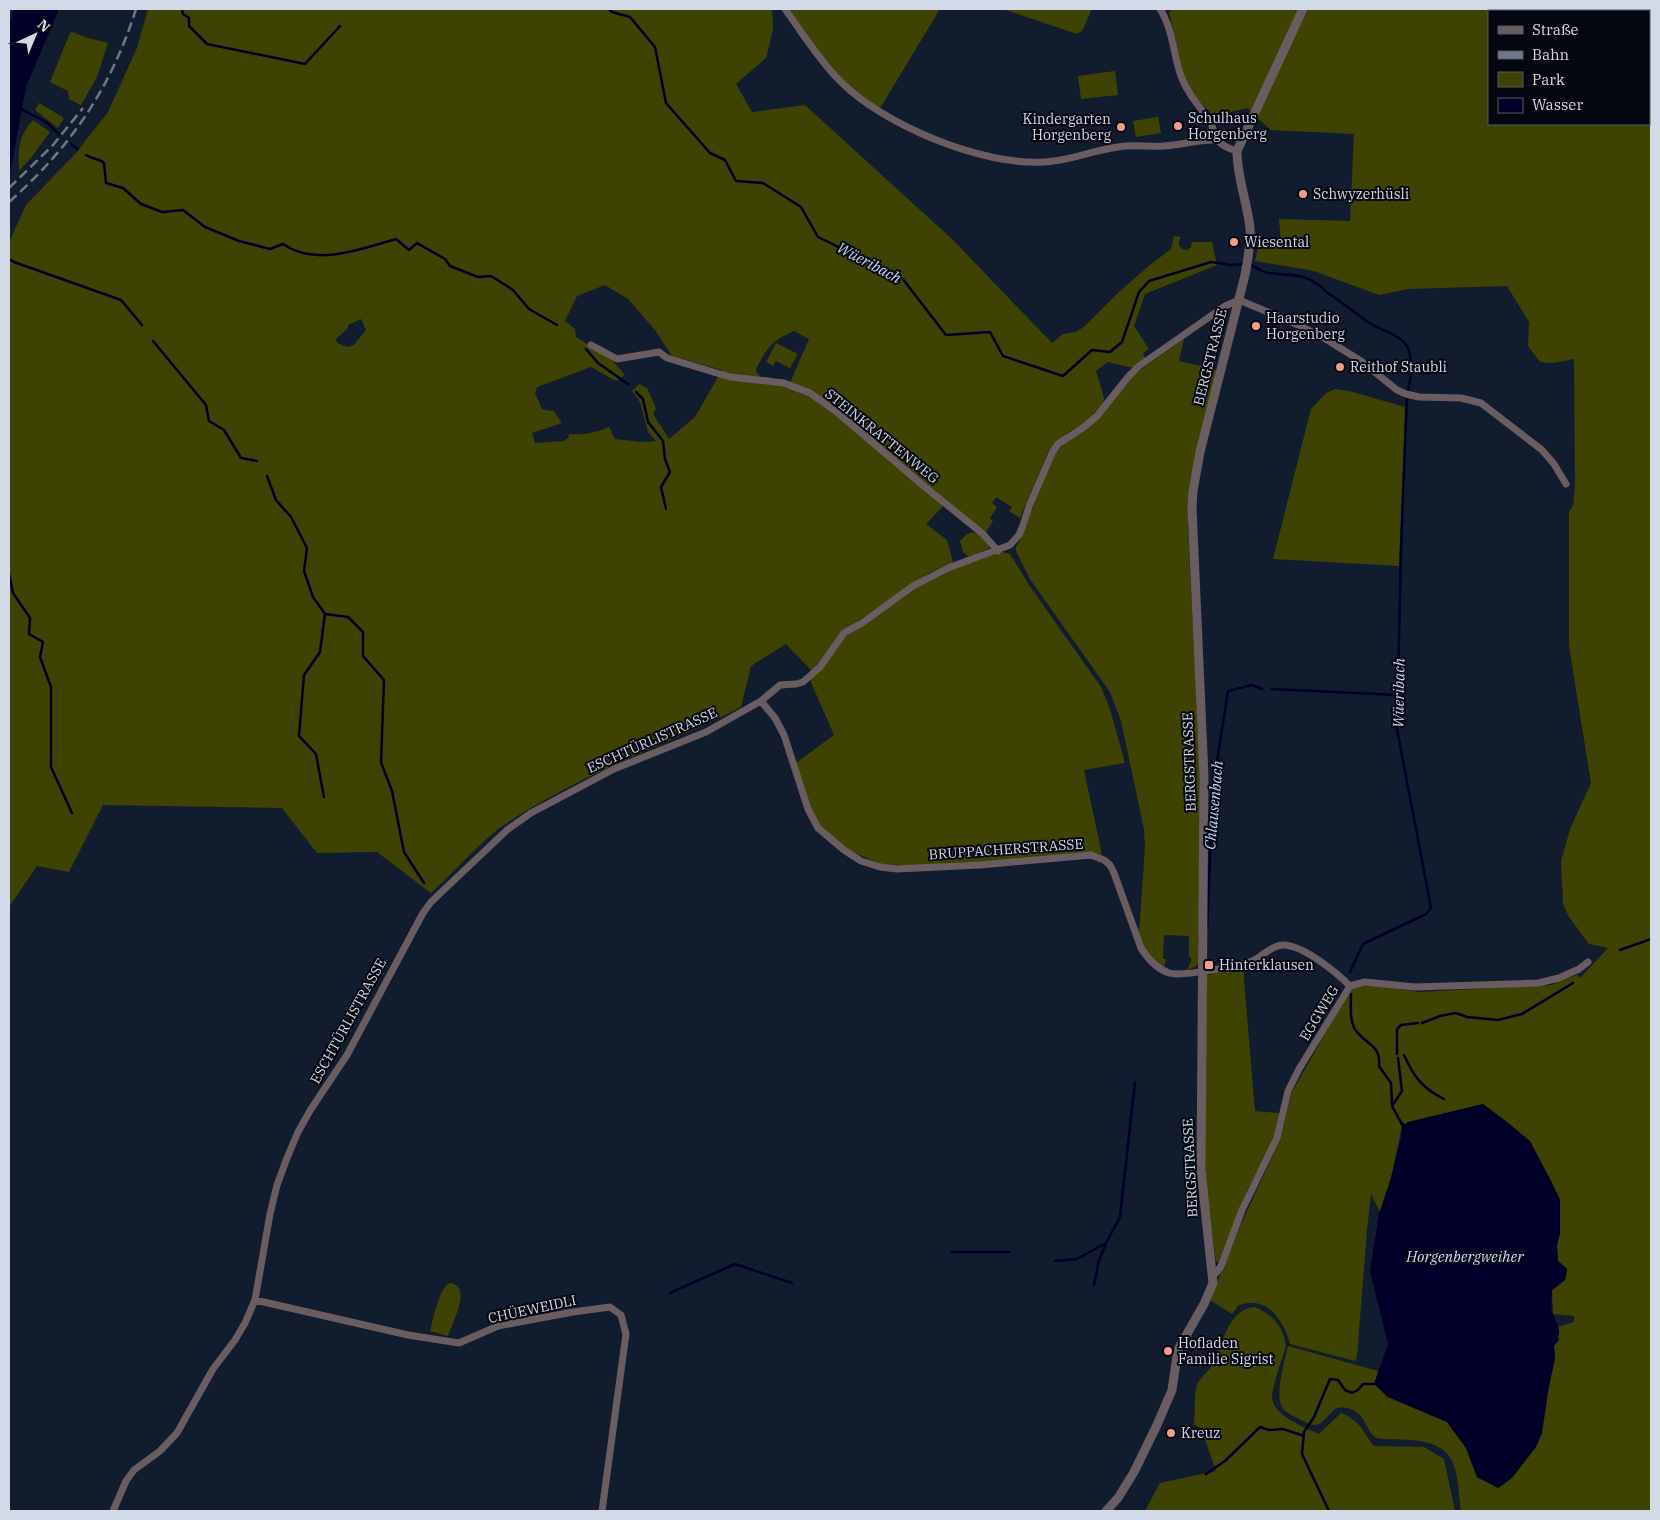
<svg xmlns="http://www.w3.org/2000/svg" width="1660" height="1520" font-family="'IBM Plex Serif',serif">
  <style>
    .green { fill: #3f4301; fill-rule: evenodd }
    .water { fill: #010028 }
    .lines { fill: none; stroke-linecap: round; stroke-linejoin: round }
    .stream { stroke: #010028; stroke-width: 2.5 }
    .minor { stroke: #695d62; stroke-width: 7 }
    .tertiary { stroke: #695d62; stroke-width: 9 }
    .rail { stroke: #6e7787; stroke-width: 2.5; stroke-dasharray: 10 5; stroke-linecap: butt }
    .poi-dot { fill: #f49e89; stroke: #04070f; stroke-width: 2 }
    .labels { text-anchor: middle; stroke-width: 4; stroke-linejoin: round; paint-order: stroke }
    .poi-label { font-size: 14px; fill: #d2d9e7; stroke: #04070f; text-anchor: start }
    .street-label { font-size: 14px; fill: #d2d9e7; stroke: #04070f }
    .water-label { font-size: 15px; font-style: italic; fill: #c8d8fa; stroke: #04070f }
  </style>
  <rect width="100%" height="100%" fill="#121c2f"/>
  <path class="green" d="M148,9H772L773,30L766,58L736,84L752,112L805,105L953,240L1052,343L1063,334L1075,332L1084,327L1119,292L1151,264L1171,249L1174,236L1181,237C1177,242 1178,246 1183,249L1187,250L1191,247L1192,242H1212L1217,265L1145,294L1134,326L1149,349L1143,353L1145,358L1134,368L1108,362L1096,371L1104,398L1103,404L1085,423L1068,432L1048,452L1020,518L1009,511L1012,507L996,497L992,503L997,507L990,518L993,521L986,532L947,502L926,524L947,540L953,562L929,573L843,631L812,671L786,644L751,666L741,707C676,740 608,764 545,800C529,809 512,819 497,830C474,849 453,873 431,893L377,852L317,853L282,808L103,805L69,872L37,866L9,907V242L26,205L75,154L108,112L137,48ZM605,285L628,299L655,330L672,356L722,370L695,417L669,439L653,414L656,408L647,388L639,384L632,391L640,402L648,432L656,441L641,442L615,439L609,427C595,433 584,435 569,434L568,438L564,441L535,443L532,433L562,423L553,410L550,411L542,409L535,393L537,387L591,367L616,381L625,375L610,358L576,337L575,329L565,321L577,296ZM361,319L366,330L354,345L347,347L337,343L336,339L348,328V325ZM794,331L809,339L790,383L768,377H761L757,373L756,369C768,346 772,341 794,331Z
    M789,9H940L879,110L855,92L832,71Z
    M1003,9H1092L1082,31L1077,34Z
    M1175,9H1299L1251,111L1247,108L1214,116L1191,93L1183,73L1169,12Z
    M1308,9H1651V1511H1461C1456,1471 1460,1444 1411,1440C1399,1439 1388,1440 1376,1438C1364,1429 1367,1413 1347,1408C1332,1404 1330,1418 1319,1424C1312,1427 1307,1423 1301,1420C1295,1417 1289,1414 1284,1410C1273,1398 1285,1361 1288,1346L1378,1371L1375,1384L1388,1397L1447,1422L1466,1448L1477,1477L1498,1487L1549,1386L1555,1358L1554,1346L1559,1333L1558,1327L1574,1322V1316L1553,1314L1552,1290L1565,1280L1567,1269L1558,1261L1557,1245L1560,1233V1200L1551,1181L1529,1141L1483,1104L1409,1122L1402,1126L1391,1178L1380,1212L1371,1194L1367,1230L1357,1356L1355,1361L1290,1344C1286,1327 1274,1305 1255,1303C1250,1302 1244,1304 1239,1305L1232,1314L1210,1300L1241,1224L1280,1140L1292,1092L1347,995L1354,988L1372,985L1419,992L1551,985L1577,975L1580,978L1608,948L1589,944L1569,917L1563,904L1561,861L1570,829L1591,783L1569,646V511L1573,506L1575,485L1574,359L1553,363L1540,362L1528,346L1529,322L1507,286L1408,289L1379,295L1314,271L1255,261L1259,242L1281,243L1279,219L1350,221L1354,134L1271,130L1256,117ZM1489,11H1649V124H1489Z
    M72,32L88,38L108,43L97,77L81,105L69,99L68,91L50,82L70,33Z
    M1115,71L1118,95L1081,99L1078,76Z
    M39,103L64,118L58,128L35,110Z
    M1158,117L1161,133L1136,137L1133,121Z
    M33,120L50,132L31,158L19,171C18,149 18,137 33,120Z
    M1184,339L1179,361L1217,370L1190,483L1188,527L1199,754L1201,824L1198,963L1196,966L1187,970L1192,959L1189,956V936L1164,935L1163,959H1166L1164,967L1159,965L1145,951L1139,933L1145,847L1144,829L1121,721L1110,692L1030,579L1016,551V547L1021,539L1049,464L1058,450L1067,441L1080,434L1100,415L1132,376Z
    M776,343L798,354L790,368L776,361L773,366L766,362Z
    M1335,389L1349,391L1405,407L1399,566L1273,559L1311,409L1326,393Z
    M972,532L980,535L989,546V548L969,557L963,552L960,541L967,534Z
    M1002,552L1010,554L1029,585L1101,687L1110,709L1125,763L1084,770L1102,855L1091,852L986,865L913,866L880,864L851,851L837,842L817,823L812,814L796,763L834,735L810,680L845,637L915,588L955,568Z
    M1243,967L1255,1111L1279,1113L1274,1139L1248,1189L1219,1261L1216,1262L1205,1177L1206,975Z
    M450,1283C473,1286 452,1323 448,1336L430,1331C433,1320 439,1287 450,1283Z
    M1254,1307C1271,1313 1284,1327 1286,1346C1283,1355 1271,1391 1272,1398C1274,1416 1304,1427 1319,1434L1341,1413C1362,1422 1361,1430 1374,1446L1424,1447L1444,1459L1455,1511H1145L1160,1483L1216,1471L1201,1428L1194,1425C1195,1415 1194,1394 1197,1385C1199,1379 1207,1373 1211,1367C1222,1347 1227,1310 1254,1307Z"/>
  <path class="water" d="M14,9H59L26,87L9,178V24Z
    M1483,1104L1507,1122L1530,1141L1551,1181L1560,1200V1234L1557,1245L1558,1261L1567,1269L1565,1280L1552,1290C1552,1297 1550,1308 1553,1314C1555,1322 1562,1327 1558,1337L1559,1340L1554,1346L1555,1358L1549,1386L1542,1433L1536,1447L1512,1478L1504,1484L1498,1488L1477,1477L1466,1448L1447,1422L1388,1397L1374,1384L1388,1344L1370,1271L1379,1214L1391,1178L1401,1137L1402,1126L1400,1124L1402,1122L1405,1124L1408,1122Z"/>
  <g class="lines">
    <path class="stream" d="M182,9L183,14L189,18V26L207,44L305,64L340,26
      M609,9L612,12L630,17L655,47L666,103L710,153L725,160L736,181L763,183L801,207L818,237L902,278L946,335L990,332L1003,356L1063,376L1092,350L1110,352L1122,342L1139,292L1149,281L1211,262L1231,265L1242,264
      M19,108L46,122L59,134
      M71,144L78,149
      M86,155C92,159 100,159 104,163L106,183L123,188L141,204L162,212L183,210L205,227L239,241L270,249L283,244C316,267 361,249 396,239L409,250L417,243L445,259L450,266L478,277L491,276L513,290L529,309L557,325
      M9,259L14,262L121,300L142,325
      M1252,265C1269,279 1288,271 1306,278C1315,281 1321,287 1328,293C1342,302 1355,313 1368,322C1380,330 1399,334 1407,346C1413,357 1411,380 1408,391
      M153,341L206,405L209,421L224,430L241,458L257,461
      M586,349L598,363L628,384
      M636,392L643,399L648,422L663,441L665,459L670,472L661,487L666,509
      M267,476L276,500L291,517L307,548L304,571L313,597L325,614L348,617L363,632V656L384,680L381,762L392,791L404,852L424,883
      M9,573L13,593L30,618L29,634L43,642L40,657L51,687V767L72,813
      M1272,689L1398,695
      M324,797L316,754L299,736L304,675L320,652L325,614
      M1207,927L1213,787L1228,691L1252,685L1262,689
      M1620,950L1651,939
      M1350,972L1363,944L1426,914L1431,908L1397,729L1401,550L1407,397
      M1351,994C1351,1005 1349,1024 1357,1032C1367,1045 1381,1045 1379,1066L1391,1083L1392,1104
      M1422,1023L1440,1016L1456,1013L1467,1017L1498,1020L1522,1014L1573,983
      M1397,1054V1029L1401,1025L1418,1023
      M1404,1055C1414,1077 1422,1088 1444,1099
      M1398,1058L1402,1091L1392,1106L1403,1126
      M951,1252H1010
      M1055,1261L1077,1259L1106,1243L1120,1217L1135,1082
      M1094,1285L1099,1260L1106,1244
      M670,1293L735,1264L792,1283
      M1206,1474L1225,1461L1260,1427L1269,1430L1283,1429L1304,1436
      M1329,1511L1302,1454L1304,1432L1314,1417L1330,1379L1338,1380L1345,1390L1352,1393L1358,1390L1363,1384H1374L1377,1383"/>
    <path class="minor" d="M785,9C803,34 819,60 840,81C883,125 983,166 1044,162C1070,161 1093,150 1118,147C1133,144 1149,147 1164,146C1182,145 1199,139 1217,140
      M1160,9C1173,29 1173,54 1181,76C1187,93 1199,106 1210,121C1214,127 1213,134 1217,139C1221,146 1230,149 1237,151
      M591,345L617,359L659,352L667,358L730,377L784,383L810,393L838,413L925,487L983,534L998,551
      M761,701L775,718L784,735L808,809L818,828L844,850L861,861L880,867L897,869L980,865L1091,855L1104,860L1110,865L1114,873L1141,948C1148,959 1157,969 1169,973C1181,977 1239,966 1252,961C1262,957 1270,946 1282,945C1302,944 1336,972 1350,986
      M1213,1275L1217,1272L1221,1266L1242,1210L1277,1138L1288,1091L1299,1069L1350,986L1365,982L1415,987L1538,983L1559,978L1579,969L1588,962
      M255,1300L408,1335L459,1343L498,1326L573,1312L610,1307L621,1315L626,1334L602,1511
      M113,1511L126,1481L134,1470L160,1451L177,1433L213,1369L235,1340L245,1323L255,1300L270,1214L277,1185L287,1158L298,1132L311,1109L347,1055L423,913L431,902L507,830L531,813L614,769L706,732L761,701L780,685L796,684L803,682L820,667L844,633L862,623L913,586L948,568L1010,545L1019,535L1022,528L1030,504L1052,453L1058,444L1084,427L1097,416L1128,377L1139,366L1225,306L1239,300L1294,323L1324,338L1361,361L1397,390L1406,394L1419,397L1461,398L1481,403L1542,450L1554,464L1566,484"/>
    <path class="tertiary" d="M1106,1511L1118,1498L1134,1472L1157,1425L1172,1390L1177,1356L1179,1348L1204,1304L1213,1283L1201,1170L1204,776L1192,508L1193,491L1200,452L1245,275C1248,259 1251,244 1250,228C1247,202 1237,177 1237,151L1303,9"/>
    <path class="rail" d="M9,188L53,145L83,108
      M9,202C71,147 111,88 136,9"/>
  </g>
  <g class="poi-dot">
    <circle cx="1178" cy="126" r="5"/>
    <circle cx="1121" cy="127" r="5"/>
    <circle cx="1303" cy="194" r="5"/>
    <circle cx="1234" cy="242" r="5"/>
    <circle cx="1256" cy="326" r="5"/>
    <circle cx="1340" cy="367" r="5"/>
    <rect x="1204" y="960" width="10" height="10" rx="2.5"/>
    <circle cx="1168" cy="1351" r="5"/>
    <circle cx="1171" cy="1433" r="5"/>
  </g>
  <g class="labels">
    <g class="poi-label">
      <text x="1188" y="123">Schulhaus<tspan x="1188" dy="16">Horgenberg</tspan></text>
      <text x="1111" y="124" text-anchor="end">Kindergarten<tspan x="1111" dy="16">Horgenberg</tspan></text>
      <text x="1313" y="199">Schwyzerhüsli</text>
      <text x="1244" y="247">Wiesental</text>
      <text x="1266" y="323">Haarstudio<tspan x="1266" dy="16">Horgenberg</tspan></text>
      <text x="1350" y="372">Reithof Staubli</text>
      <text x="1219" y="970">Hinterklausen</text>
      <text x="1178" y="1348">Hofladen<tspan x="1178" dy="16">Familie Sigrist</tspan></text>
      <text x="1181" y="1438">Kreuz</text>
    </g>
    <g class="street-label">
      <text transform="translate(1210 357) rotate(-76)" y="5">BERGSTRASSE</text>
      <text transform="translate(882 436) rotate(39)" y="5">STEINKRATTENWEG</text>
      <text transform="translate(652 740) rotate(-24)" y="5">ESCHTÜRLISTRASSE</text>
      <text transform="translate(1189 762) rotate(-92)" y="5">BERGSTRASSE</text>
      <text transform="translate(1006 849) rotate(-4)" y="5">BRUPPACHERSTRASSE</text>
      <text transform="translate(1319 1013) rotate(-59)" y="5">EGGWEG</text>
      <text transform="translate(348 1021) rotate(-61)" y="5">ESCHTÜRLISTRASSE</text>
      <text transform="translate(1190 1168) rotate(-93)" y="5">BERGSTRASSE</text>
      <text transform="translate(532 1309) rotate(-12)" y="5">CHÜEWEIDLI</text>
    </g>
    <g class="water-label">
      <text transform="translate(869 263) rotate(28)" y="5">Wüeribach</text>
      <text transform="translate(1399 693) rotate(-89)" y="5">Wüeribach</text>
      <text transform="translate(1214 805) rotate(-85)" y="5">Chlausenbach</text>
      <text x="1465" y="1262">Horgenbergweiher</text>
    </g>
  </g>
  <rect width="1660" height="1520" fill="none" stroke="#d2d9e7" stroke-width="20"/>
  <rect x="1488" y="10" width="162" height="115" fill="#04070f" stroke="#565b65"/>
  <rect x="1498" y="26" width="25" height="8" fill="#695d62" stroke="#565b65"/>
  <text x="1532" y="35" font-size="15" fill="#d2d9e7">Straße</text>
  <rect x="1498" y="51" width="25" height="8" fill="#6e7787" stroke="#565b65"/>
  <text x="1532" y="60" font-size="15" fill="#d2d9e7">Bahn</text>
  <rect x="1498" y="72" width="25" height="15" fill="#3f4301" stroke="#565b65"/>
  <text x="1532" y="85" font-size="15" fill="#d2d9e7">Park</text>
  <rect x="1498" y="98" width="25" height="15" fill="#010028" stroke="#565b65"/>
  <text x="1532" y="110" font-size="15" fill="#d2d9e7">Wasser</text>
  <g transform="translate(35 35) rotate(44)" stroke="#04070f" stroke-width="4" paint-order="stroke">
  <path d="M0-4L9 19L0 12L-9 19Z" fill="#d2d9e7"/>
  <text y="-8" font-size="14" font-weight="bold" text-anchor="middle" fill="#d2d9e7">N</text>
  </g>
</svg>
